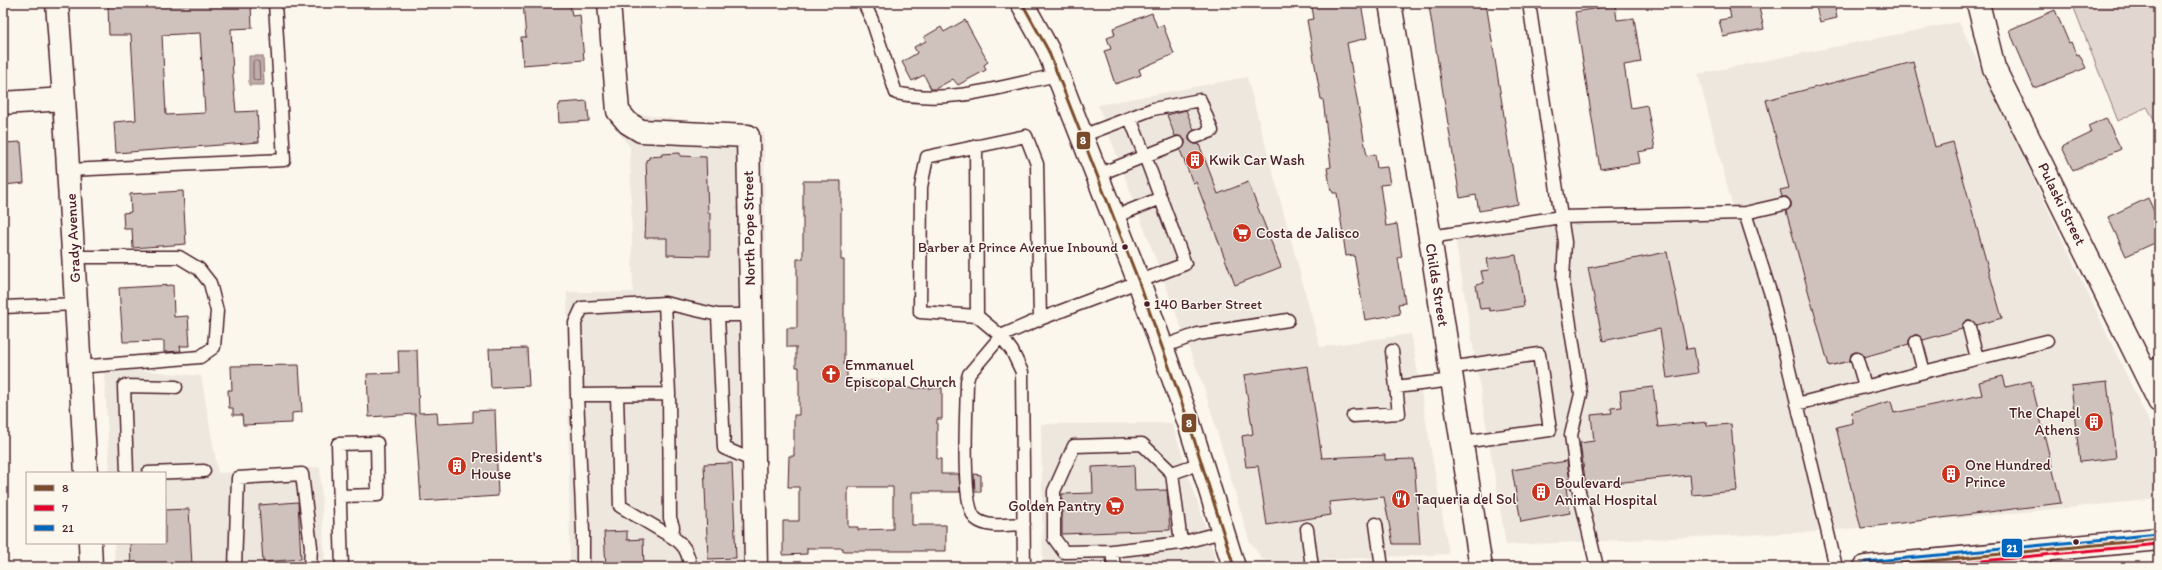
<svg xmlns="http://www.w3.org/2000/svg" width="2162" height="570" font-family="Itim,sans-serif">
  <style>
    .built { fill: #eee7de }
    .green { fill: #e2d7d0; stroke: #967b7e }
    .water { fill: #bfadaa; stroke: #907477 }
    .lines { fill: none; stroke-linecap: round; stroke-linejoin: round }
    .shore { stroke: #79585e; stroke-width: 1 }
    .building { fill: #cfc2bc; stroke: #4a1f2b; fill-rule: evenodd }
    .lane-casing { stroke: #4a1f2b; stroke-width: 15 }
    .street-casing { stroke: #4a1f2b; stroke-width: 25 }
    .secondary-casing { stroke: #4a1f2b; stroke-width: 25 }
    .lane { stroke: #fbf7ec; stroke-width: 12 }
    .street { stroke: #fbf7ec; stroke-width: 22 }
    .secondary { stroke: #fbf7ec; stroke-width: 22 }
    .bus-1-casing { stroke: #fbf7ec; stroke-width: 6 }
    .bus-2-casing { stroke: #fbf7ec; stroke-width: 6 }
    .bus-3-casing { stroke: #fbf7ec; stroke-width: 6 }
    .bus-1 { stroke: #7a4b2a; stroke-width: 3 }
    .bus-2 { stroke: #e4002b; stroke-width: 3 }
    .bus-3 { stroke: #0065bd; stroke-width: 3 }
    .bus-dot { fill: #4a1f2b; stroke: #fbf7ec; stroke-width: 1.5 }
    .labels { text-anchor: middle; stroke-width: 3; stroke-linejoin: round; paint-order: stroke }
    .bus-label { font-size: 14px; fill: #4a1f2b; stroke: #fbf7ec; text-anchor: end }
    .poi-label { font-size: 15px; fill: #4a1f2b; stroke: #fbf7ec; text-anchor: start }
    .street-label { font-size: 15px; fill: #4a1f2b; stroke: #fbf7ec }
    .line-badge { stroke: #fbf7ec; stroke-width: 1.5 }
    .badge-label { font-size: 11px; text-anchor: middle; font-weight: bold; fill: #fff }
  </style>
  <rect width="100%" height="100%" fill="#fbf7ec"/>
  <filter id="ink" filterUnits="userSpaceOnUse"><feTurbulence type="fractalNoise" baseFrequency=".025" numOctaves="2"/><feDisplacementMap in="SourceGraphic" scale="8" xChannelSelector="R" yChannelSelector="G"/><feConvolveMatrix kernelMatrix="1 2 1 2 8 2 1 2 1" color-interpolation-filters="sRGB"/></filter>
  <g filter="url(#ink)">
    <path class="built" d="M1959,22L2159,443V499L1816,532L1506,545L1455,237L1527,225L1736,220L1698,74Z
      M1247,77L1320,347L1411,334L1449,554L1277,562L1262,559L1249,540L1205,391L1098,105Z
      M605,114H639L764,132L768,567H570L567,292H633L630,147Z
      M104,367L201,376L218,473L320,467L325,567H115L114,543H165V473H110Z
      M1172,423L1217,563L1216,567H1043L1041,424Z"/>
    <path class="green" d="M2072,3H2159V128L2147,107L2118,121Z"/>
    <path class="water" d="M249,56H263L264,85H249Z"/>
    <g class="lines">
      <path class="shore" d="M255,60L259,62L260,79L258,81L253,79V62Z"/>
    </g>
    <path class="building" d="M169,3H251L252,28L231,29L233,77L236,112L257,111L259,142L116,153L114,122L136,120L131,35H109L108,5ZM200,33L205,113L166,115L162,35Z
      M523,3H570L572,16L580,15L584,60L523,65L521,37H526Z
      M1318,3H1361L1367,38L1347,43L1367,156L1375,154L1377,168L1387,167L1390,184L1380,185L1386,226L1397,224L1402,257L1398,258L1405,303L1398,304L1400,314L1365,320L1354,255L1346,256L1337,193H1333L1332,190L1331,191L1327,168L1331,167L1323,99H1321L1307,20L1314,19L1312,7L1318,6Z
      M1442,3H1486L1518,204L1479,211L1476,195L1460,198L1429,6Z
      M1728,3H1758L1764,29L1723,37L1719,20L1731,18Z
      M1815,3H1834L1837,18L1820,22Z
      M1615,5L1617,20L1634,18L1641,62L1624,65L1631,108L1647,105L1655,149L1638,152L1640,163L1600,169L1575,12Z
      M2055,10L2069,43L2071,42L2077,55L2079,54L2086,68L2034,88L2009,30Z
      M1152,13L1157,27L1163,25L1174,54L1139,69L1141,75L1115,84L1104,51L1111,49L1107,38L1115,35L1113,28Z
      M965,20L988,62L984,65L986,70L958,85L953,79L935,89H931L924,75L912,81L902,62L917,53L914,47L926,41L924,37L941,27L944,32Z
      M1913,62L1935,147L1953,142L2002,318L1976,325L1971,320H1967L1962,325V329L1923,340L1918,335H1914L1909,340V344L1864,357L1862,353L1855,352L1851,354L1850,361L1829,366L1786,211L1791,207V202L1787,197H1782L1780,190L1789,188L1766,100Z
      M587,101L589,121L559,123L558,106L560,105V103Z
      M1186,110L1194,130L1189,135V140L1194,144H1199L1218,194L1248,182L1281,267L1235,285L1196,182L1193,183L1180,150L1185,144V140L1179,136H1175L1167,115Z
      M2106,118L2121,149L2073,171L2062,147L2091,133L2088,126Z
      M21,142L24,183L3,185V143Z
      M680,153V156L706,157L708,213H710V256L667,255V238H645L646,213H648L646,160L649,159V157L662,156L661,154Z
      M803,181H841V260H844V365H847V381H893V388H942V419H937V459H941V474H959L960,492H912V525H946V551H843V548H807V554L783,555V521H799V487H788L789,456H794V415H799V367H796V347H787V328H797V259H803ZM848,487H893V529L858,530V527H848Z
      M183,191L186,244L133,248L132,229H124L123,213L131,212L130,194Z
      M2148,198L2159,222V241L2126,256L2108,217Z
      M1667,252L1687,349L1694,348L1698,373L1667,378L1660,329L1603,341L1588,268Z
      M1516,255L1524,306L1490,311L1489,308L1480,309L1476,285L1484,283L1481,271L1489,270L1487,259Z
      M173,285L174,317L188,316L190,346H180L181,351L164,352V341L123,342L119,288Z
      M527,348L529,386L491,388L489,349Z
      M398,350H417L419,413L437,412L438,424L473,422V411L495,410L498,496L421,501L415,414L369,417L367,374L399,373Z
      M299,365L302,412L292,413V423L243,425L242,415H233V408H229L228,390H232L231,366Z
      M1308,366L1322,458L1385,455V460L1414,459L1420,544H1393L1384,497L1329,502L1331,515L1267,525L1258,466L1246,467L1242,436L1253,434L1244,375Z
      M2003,376L2006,387L2031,381L2061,503L1861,528L1836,427L1853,423L1852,412L1891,401L1894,413L1982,395L1979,382Z
      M2107,382L2116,458L2080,462L2071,386Z
      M1653,387L1658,427L1707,422V426L1731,424L1737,491L1692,495L1690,475L1586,486L1580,443L1594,441L1591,415L1612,413L1611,408L1622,407L1620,391Z
      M1567,461L1571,488H1566L1570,513L1521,522L1512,470Z
      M732,463L736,558L708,559L704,464Z
      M1134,465L1135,491L1167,490L1170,530L1062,534V494L1093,493L1092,467Z
      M974,474L981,475V492H975Z
      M298,502L301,559L263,562L259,505Z
      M189,509L192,566L131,567L130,543H165V510Z
      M627,531V540L643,539L644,567H606L604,532Z"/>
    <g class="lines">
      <defs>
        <path id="lane" d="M864,3L872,20L896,93C951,105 1005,85 1058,75
          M1082,136L1153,109L1200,100L1212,131L1196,137
          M976,146L977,316
          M69,170L284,160L275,3
          M1097,175L1145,156L1130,118
          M1745,213L1784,204
          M1114,217L1161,198
          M1430,237L1561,217L1529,3
          M74,257H179L199,269L210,283L217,311L214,347L200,357L79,367
          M665,303L669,394
          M3,307L77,304
          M718,315L724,448L754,461
          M1969,327L1977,358
          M1916,342L1924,372
          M1162,347L1198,334L1288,320
          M1392,351L1396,387L1452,380
          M1857,359L1865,386
          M1450,368L1539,354L1550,430L1462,442
          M2144,371L2159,363
          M577,395L575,323L582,308L665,303L718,315H751
          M617,395L620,506L672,537
          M1797,404L2047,341
          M1353,416L1399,413L1396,387
          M127,473L124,386L176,387
          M148,473L204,471
          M1172,473L1181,543
          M340,496L378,495L377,443L338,444L342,567
          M1024,524C1010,524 988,529 976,519C960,506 967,406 967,381L969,374L1001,336L1040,319L1185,264L1145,156L1178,143
          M1376,524L1382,567
          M1307,529L1312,567
          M2043,550L2044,567
          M1112,551L1181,543L1222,532
          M235,567L238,478L302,474L311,547L310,567
          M583,567V532L577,395L669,394L670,518L673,527L672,537C684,544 689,553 690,567
          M1024,567L1022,372L1012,351L1001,336L977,316L920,312L921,187L927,157L1026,136L1037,164L1040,319
          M1114,567L1112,551L1064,552L1054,538V491L1074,446L1142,444L1172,473L1201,463
          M1597,567L1578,487L1571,435L1581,394L1563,280L1565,242L1561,217L1745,213L1772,298L1836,567"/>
        <path id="street" d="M57,3L64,99L86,473
          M609,3L618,111L628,123L641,131L748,136L756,567
          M1390,3L1430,237L1481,567
          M1978,3L1994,68L2159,401
          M3,103L64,99
          M90,543L91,567"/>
        <path id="secondary" d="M1022,3L1048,50L1139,282L1189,423L1234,567
          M1865,567L2159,539"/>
      </defs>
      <use href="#lane" class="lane-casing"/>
      <use href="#street" class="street-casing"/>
      <use href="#secondary" class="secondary-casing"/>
      <use href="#lane" class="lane"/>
      <use href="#street" class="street"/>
      <use href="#secondary" class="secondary"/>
      <defs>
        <path id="bus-1" d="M1022,3L1048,50L1139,282L1189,423L1234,567
          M1865,567L2159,539"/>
        <path id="bus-2" d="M1918,567L2159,544"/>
        <path id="bus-3" d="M1865,562L2159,534"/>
      </defs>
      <use href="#bus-1" class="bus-1-casing"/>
      <use href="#bus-2" class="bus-2-casing"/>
      <use href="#bus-3" class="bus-3-casing"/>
      <use href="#bus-1" class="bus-1"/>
      <use href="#bus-2" class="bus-2"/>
      <use href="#bus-3" class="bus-3"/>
    </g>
  </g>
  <defs>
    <symbol id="building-disc" viewBox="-11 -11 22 22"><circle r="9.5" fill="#c8321e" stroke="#fbf7ec"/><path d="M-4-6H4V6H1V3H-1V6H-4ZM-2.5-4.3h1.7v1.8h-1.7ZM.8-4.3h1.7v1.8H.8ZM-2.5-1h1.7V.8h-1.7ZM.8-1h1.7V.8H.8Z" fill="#fff"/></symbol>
    <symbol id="supermarket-disc" viewBox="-11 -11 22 22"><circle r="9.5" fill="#c8321e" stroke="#fbf7ec"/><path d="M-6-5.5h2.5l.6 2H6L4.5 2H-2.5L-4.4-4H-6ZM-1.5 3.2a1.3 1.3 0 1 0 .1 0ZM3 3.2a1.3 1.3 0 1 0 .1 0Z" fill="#fff"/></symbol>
    <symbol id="church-disc" viewBox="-11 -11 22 22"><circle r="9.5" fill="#c8321e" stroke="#fbf7ec"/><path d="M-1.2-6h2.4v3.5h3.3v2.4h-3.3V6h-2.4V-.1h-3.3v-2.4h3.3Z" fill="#fff"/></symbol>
    <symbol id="restaurant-disc" viewBox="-11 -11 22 22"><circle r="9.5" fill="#c8321e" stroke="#fbf7ec"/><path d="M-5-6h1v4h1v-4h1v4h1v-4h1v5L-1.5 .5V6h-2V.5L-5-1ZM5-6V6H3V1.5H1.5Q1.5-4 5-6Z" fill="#fff"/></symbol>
  </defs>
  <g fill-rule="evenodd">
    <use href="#building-disc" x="1184" y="149" width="22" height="22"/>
    <use href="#supermarket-disc" x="1231" y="222" width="22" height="22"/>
    <use href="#church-disc" x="820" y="363" width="22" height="22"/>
    <use href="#building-disc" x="2083" y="411" width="22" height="22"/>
    <use href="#building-disc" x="446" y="455" width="22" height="22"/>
    <use href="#building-disc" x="1940" y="463" width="22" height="22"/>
    <use href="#building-disc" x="1530" y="481" width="22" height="22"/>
    <use href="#restaurant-disc" x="1390" y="488" width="22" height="22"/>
    <use href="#supermarket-disc" x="1104" y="495" width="22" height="22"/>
  </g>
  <g class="bus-dot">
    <circle cx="1125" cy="247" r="3.5"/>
    <circle cx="1147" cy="304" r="3.5"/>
    <circle cx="2076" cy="542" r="3.5"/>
  </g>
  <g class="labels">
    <g class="bus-label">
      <text x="1118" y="252">Barber at Prince Avenue Inbound</text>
      <text x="1154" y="309" text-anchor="start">140 Barber Street</text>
    </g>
    <g class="poi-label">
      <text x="1209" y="165">Kwik Car Wash</text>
      <text x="1256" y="238">Costa de Jalisco</text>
      <text x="845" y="370">Emmanuel<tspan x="845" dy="17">Episcopal Church</tspan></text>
      <text x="2080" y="418" text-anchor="end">The Chapel<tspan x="2080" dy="17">Athens</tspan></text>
      <text x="471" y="462">President's<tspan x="471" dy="17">House</tspan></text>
      <text x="1965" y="470">One Hundred<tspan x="1965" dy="17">Prince</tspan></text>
      <text x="1555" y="488">Boulevard<tspan x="1555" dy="17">Animal Hospital</tspan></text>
      <text x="1415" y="504">Taqueria del Sol</text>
      <text x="1101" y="511" text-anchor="end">Golden Pantry</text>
    </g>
    <g class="street-label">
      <text transform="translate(2062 204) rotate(64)" y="5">Pulaski Street</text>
      <text transform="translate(749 228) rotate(-91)" y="5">North Pope Street</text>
      <text transform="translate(73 238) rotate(-93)" y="5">Grady Avenue</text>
      <text transform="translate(1437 285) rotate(81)" y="5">Childs Street</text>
    </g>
  </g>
  <g class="line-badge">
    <rect x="1076" y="131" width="15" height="19" rx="4" fill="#7a4b2a"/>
    <rect x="1181" y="413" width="16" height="20" rx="4" fill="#7a4b2a"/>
    <rect x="2001" y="538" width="22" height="20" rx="4" fill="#0065bd"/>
  </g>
  <g class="badge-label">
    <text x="1083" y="144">8</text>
    <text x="1189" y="427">8</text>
    <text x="2012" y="552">21</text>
  </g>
  <rect width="2162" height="570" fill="none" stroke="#fbf7ec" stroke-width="16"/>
  <rect x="8" y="8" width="2146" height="554" fill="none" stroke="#4a1f2b" stroke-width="1.5" filter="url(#ink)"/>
  <rect x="26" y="472" width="140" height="72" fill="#fbf7ec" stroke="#b4a19f"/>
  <rect x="34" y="485" width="20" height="6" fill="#7a4b2a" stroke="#b4a19f"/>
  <text x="62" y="492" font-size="12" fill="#4a1f2b">8</text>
  <rect x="34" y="505" width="20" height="6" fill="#e4002b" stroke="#b4a19f"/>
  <text x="62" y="512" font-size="12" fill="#4a1f2b">7</text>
  <rect x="34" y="525" width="20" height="6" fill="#0065bd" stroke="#b4a19f"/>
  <text x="62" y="532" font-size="12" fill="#4a1f2b">21</text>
</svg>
